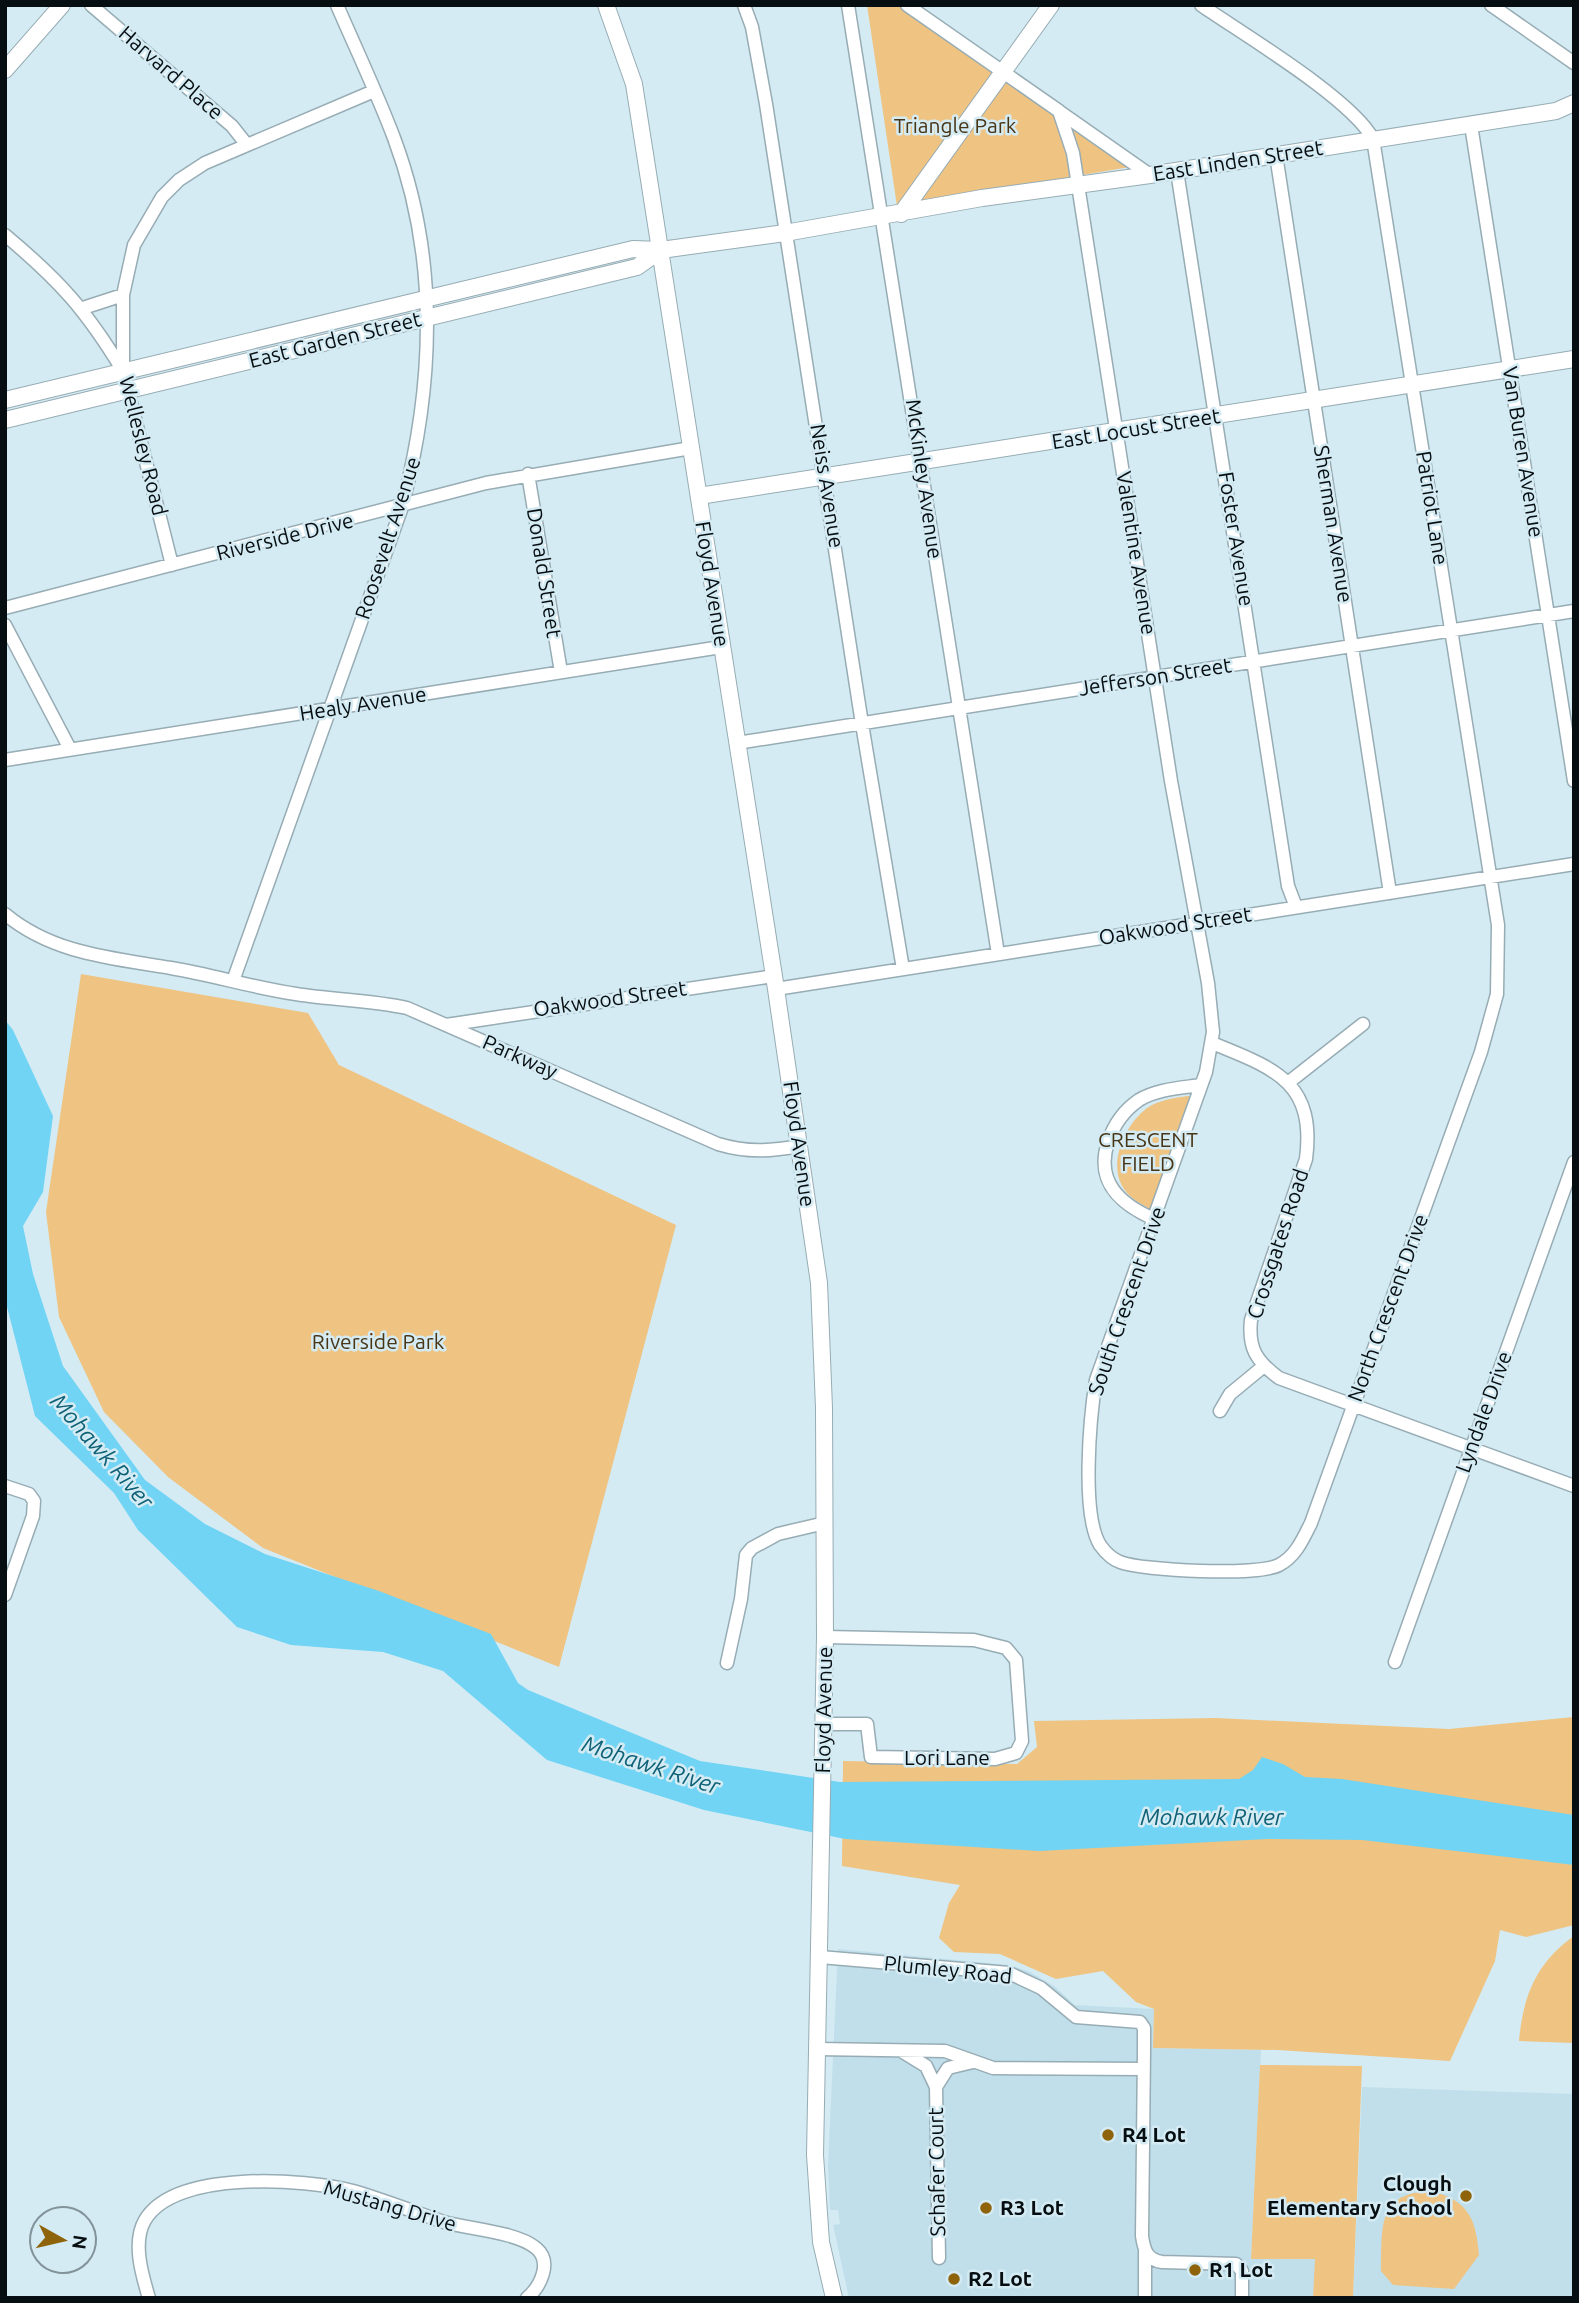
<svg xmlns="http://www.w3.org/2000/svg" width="1579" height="2303" font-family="Ubuntu,sans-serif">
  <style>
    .built { fill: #c0dfeb }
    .green { fill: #efc381 }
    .water { fill: #71d4f4 }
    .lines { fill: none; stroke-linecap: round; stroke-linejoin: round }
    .minor-casing { stroke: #97acb4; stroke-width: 15 }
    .tertiary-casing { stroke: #97acb4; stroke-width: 18 }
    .minor { stroke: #fff; stroke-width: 12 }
    .tertiary { stroke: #fff; stroke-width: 16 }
    .poi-dot { fill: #8e6309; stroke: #d4ebf3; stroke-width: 2.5 }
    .labels { text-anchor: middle; stroke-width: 5; stroke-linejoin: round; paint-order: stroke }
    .street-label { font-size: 21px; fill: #070e11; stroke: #d4ebf3 }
    .park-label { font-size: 21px; fill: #483516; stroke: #d4ebf3 }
    .poi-label { font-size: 21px; font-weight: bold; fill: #070e11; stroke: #d4ebf3; text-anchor: start }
    .water-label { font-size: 23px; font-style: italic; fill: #0e6176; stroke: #d4ebf3 }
  </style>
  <rect width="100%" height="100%" fill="#d4ebf3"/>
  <path class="built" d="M838,1949L1009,1965L1028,1971L1054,1986L1075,2005L1154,2009L1153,2048L1261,2050L1251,2258L1316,2259L1313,2298H849L833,2225L840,2224L838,2210H830L828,2166Z
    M1362,2087L1574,2094V2298H1353Z"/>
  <path class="green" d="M867,5H900L1136,166L897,206Z
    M81,974L308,1013L339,1065L676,1225L559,1667L263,1548L168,1477L104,1412L59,1317L46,1212Z
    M1188,1096L1197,1098L1156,1213C1148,1207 1136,1202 1129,1195C1104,1171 1123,1126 1147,1108C1159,1100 1174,1098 1188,1096Z
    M1574,1717V1925L1526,1937L1500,1930L1495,1961L1450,2061L1278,2050L1153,2048L1154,2009L1136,2002L1103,1971L1056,1979L1000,1954L954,1952L939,1938L949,1903L960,1885L842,1866L843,1761L1017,1764L1037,1747L1034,1721L1216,1718L1449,1729Z
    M1574,1936V2043L1519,2041C1523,1996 1536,1963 1574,1936Z
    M1260,2065L1362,2066L1353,2298H1313L1315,2259H1251Z
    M1433,2191C1469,2202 1476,2219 1479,2255L1454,2289L1393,2285L1381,2271C1382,2226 1377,2192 1433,2191Z"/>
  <path class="water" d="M5,1020L13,1030L53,1116L43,1192L23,1226L33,1274L63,1366L145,1480L205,1524L265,1554L379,1591L491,1634L518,1683L528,1690L700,1761L840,1782L1239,1779L1253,1770L1262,1757L1283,1764L1305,1777L1342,1779L1574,1815V1865L1362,1840L1268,1839L1039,1851L845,1839L704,1810L547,1760L443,1671L383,1652L291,1645L237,1627L138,1530L114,1493L35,1416L5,1299Z"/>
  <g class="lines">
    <defs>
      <path id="minor" d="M91,5L232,126L247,145
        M744,5L752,27L766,104L862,724L903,969
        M848,5L998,954
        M907,5L1059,111L1073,153L1171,781L1208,983L1213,1032L1206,1072L1096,1380C1090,1416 1081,1514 1100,1545C1105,1552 1112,1559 1120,1562C1143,1571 1258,1576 1279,1565C1296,1556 1303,1539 1311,1523L1481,1052L1497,994L1498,925L1373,139C1352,99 1243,34 1201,5
        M1491,5L1574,63
        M1060,112L1150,175
        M1471,125L1574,781
        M1276,155L1390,893
        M1177,171L1288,886L1296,907
        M5,235C60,281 86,310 123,371
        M83,308L123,295
        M528,474L561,672
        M172,565L123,371V295L134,245L162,197L179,180L205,163L374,91
        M5,608L486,483L691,448
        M5,625L70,749
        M737,743L1574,611
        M5,760L721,647
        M5,914C53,954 112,958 171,968C213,975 254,988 296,994C333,1000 370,1000 407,1008L718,1144C748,1153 770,1151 800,1146
        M233,981L402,507C434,385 439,258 394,138C377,93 356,49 337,5
        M776,989L1574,864
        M446,1025L774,976
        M1212,1043C1273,1068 1316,1081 1306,1159L1251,1320C1248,1348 1256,1361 1279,1378L1574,1486
        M1289,1082L1363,1024
        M1154,1219C1120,1204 1095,1182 1108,1142C1114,1124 1123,1111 1139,1100C1157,1089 1181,1088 1201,1085
        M1220,1411L1230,1394L1264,1366
        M5,1486L29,1494L34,1501L33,1516L5,1595
        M1395,1662L1574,1162
        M727,1663L741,1599L746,1555L752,1548L778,1534L825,1523
        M824,1724H867L871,1757L995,1759L1016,1753L1022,1741L1016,1660L1006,1648L974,1640L825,1637
        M820,1957L1009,1973L1041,1988L1076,2017L1140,2022L1144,2028V2050L1142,2236C1144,2250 1147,2260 1162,2262L1236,2264L1242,2271V2298
        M817,2049L945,2051L993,2068L1144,2069
        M903,2052L926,2066L936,2087L939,2258
        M936,2087L948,2068L973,2062
        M149,2298C142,2275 132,2242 145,2220C175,2169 305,2179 353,2191C384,2200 414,2212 444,2222C469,2229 517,2232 536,2248C553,2262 540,2287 527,2298
        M1145,2298V2251"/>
      <path id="tertiary" d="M606,5L634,84L776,989L819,1283L824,1408L825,1637L815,2155L821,2242L834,2298
        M5,70L62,5
        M901,214L1051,5
        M5,400L633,249L661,250L785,233L982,198L1150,175L1556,111L1574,103
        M5,420L637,267L661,250
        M699,496L1574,359"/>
    </defs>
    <use href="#minor" class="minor-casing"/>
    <use href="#tertiary" class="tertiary-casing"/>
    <use href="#minor" class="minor"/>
    <use href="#tertiary" class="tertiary"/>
  </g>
  <g class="poi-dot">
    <circle cx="1108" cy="2135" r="7"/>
    <circle cx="1466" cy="2196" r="7"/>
    <circle cx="986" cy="2208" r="7"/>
    <circle cx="1195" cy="2270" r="7"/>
    <circle cx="954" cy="2279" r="7"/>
  </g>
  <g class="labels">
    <g class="street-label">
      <text transform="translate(171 73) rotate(41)" y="7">Harvard Place</text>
      <text transform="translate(1238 161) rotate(-9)" y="7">East Linden Street</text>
      <text transform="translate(335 340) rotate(-14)" y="7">East Garden Street</text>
      <text transform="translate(1136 429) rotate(-9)" y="7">East Locust Street</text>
      <text transform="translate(143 446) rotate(76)" y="7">Wellesley Road</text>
      <text transform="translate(1523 452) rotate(81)" y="7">Van Buren Avenue</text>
      <text transform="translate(924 479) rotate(82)" y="7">McKinley Avenue</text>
      <text transform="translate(827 486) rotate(81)" y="7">Neiss Avenue</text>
      <text transform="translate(1432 508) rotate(81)" y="7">Patriot Lane</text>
      <text transform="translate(1333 524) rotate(81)" y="7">Sherman Avenue</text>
      <text transform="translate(285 537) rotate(-14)" y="7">Riverside Drive</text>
      <text transform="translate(388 538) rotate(-72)" y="7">Roosevelt Avenue</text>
      <text transform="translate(1236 539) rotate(81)" y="7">Foster Avenue</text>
      <text transform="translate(1136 553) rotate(81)" y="7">Valentine Avenue</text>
      <text transform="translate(544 573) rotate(81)" y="7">Donald Street</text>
      <text transform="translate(712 584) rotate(81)" y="7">Floyd Avenue</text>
      <text transform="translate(1155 677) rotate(-9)" y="7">Jefferson Street</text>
      <text transform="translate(363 704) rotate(-9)" y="7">Healy Avenue</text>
      <text transform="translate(1175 926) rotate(-9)" y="7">Oakwood Street</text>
      <text transform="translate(610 999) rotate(-8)" y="7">Oakwood Street</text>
      <text transform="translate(520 1057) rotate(24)" y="7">Parkway</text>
      <text transform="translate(799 1144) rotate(82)" y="7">Floyd Avenue</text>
      <text transform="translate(1278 1244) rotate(-72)" y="7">Crossgates Road</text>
      <text transform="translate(1127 1301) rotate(-71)" y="7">South Crescent Drive</text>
      <text transform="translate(1388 1308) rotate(-70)" y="7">North Crescent Drive</text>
      <text transform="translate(1484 1412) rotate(-70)" y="7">Lyndale Drive</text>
      <text transform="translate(824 1710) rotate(-89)" y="7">Floyd Avenue</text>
      <text x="947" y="1765">Lori Lane</text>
      <text transform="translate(948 1970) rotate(6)" y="7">Plumley Road</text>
      <text transform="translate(937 2172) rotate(-91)" y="7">Schafer Court</text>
      <text transform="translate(390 2206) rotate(16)" y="7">Mustang Drive</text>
    </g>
    <g class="park-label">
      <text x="955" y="133">Triangle Park</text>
      <text x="1148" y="1147">CRESCENT<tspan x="1148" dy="24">FIELD</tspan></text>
      <text x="378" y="1349">Riverside Park</text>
    </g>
    <g class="poi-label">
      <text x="1122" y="2142">R4 Lot</text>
      <text x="1452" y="2191" text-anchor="end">Clough<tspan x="1452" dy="24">Elementary School</tspan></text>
      <text x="1000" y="2215">R3 Lot</text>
      <text x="1209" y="2277">R1 Lot</text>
      <text x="968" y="2286">R2 Lot</text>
    </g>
    <g class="water-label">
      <text transform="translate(102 1451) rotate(49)" y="8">Mohawk River</text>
      <text transform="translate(651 1765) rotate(18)" y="8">Mohawk River</text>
      <text x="1212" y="1825">Mohawk River</text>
    </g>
  </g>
  <rect width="1579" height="2303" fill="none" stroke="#070e11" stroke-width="14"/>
  <g transform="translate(63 2240) rotate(98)"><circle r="33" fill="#d4ebf3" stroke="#829399" stroke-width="2"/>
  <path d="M0-5L12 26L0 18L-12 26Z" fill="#8e6309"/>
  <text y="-10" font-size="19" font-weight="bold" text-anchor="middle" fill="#070e11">N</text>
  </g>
</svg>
